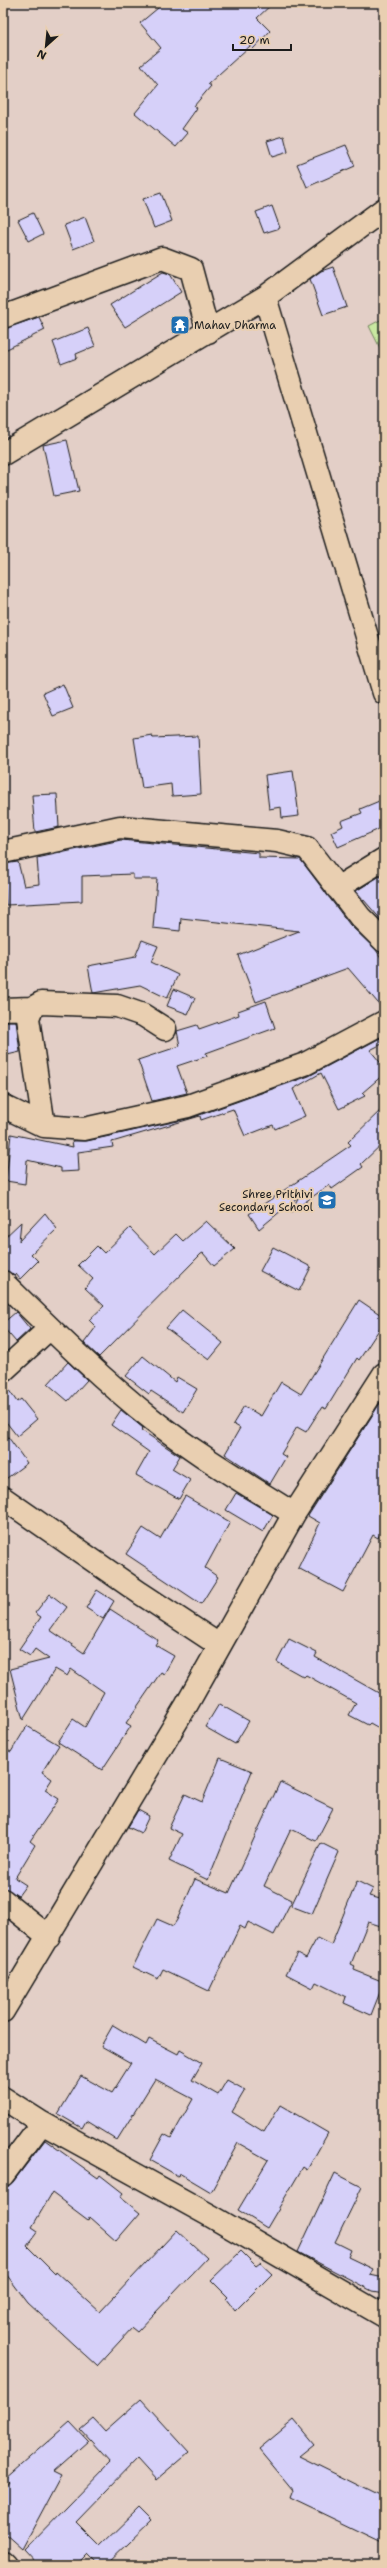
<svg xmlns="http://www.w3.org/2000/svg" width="387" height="2568" font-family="'Shantell Sans',sans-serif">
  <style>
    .park { fill: #c9e9a1; stroke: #72825e }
    .building { fill: #d6d0f9; stroke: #1c1c1c }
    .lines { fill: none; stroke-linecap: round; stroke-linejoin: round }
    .minor-casing { stroke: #1c1c1c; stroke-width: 25 }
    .minor { stroke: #e9cfb1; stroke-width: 22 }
    .labels { text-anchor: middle; stroke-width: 4; stroke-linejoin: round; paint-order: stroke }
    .poi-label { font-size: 11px; fill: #1c1c1c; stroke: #e9cfb1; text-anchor: start }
  </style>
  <rect width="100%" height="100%" fill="#e3cfc7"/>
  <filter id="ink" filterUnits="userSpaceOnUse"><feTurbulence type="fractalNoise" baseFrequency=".025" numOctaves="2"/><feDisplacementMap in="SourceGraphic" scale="8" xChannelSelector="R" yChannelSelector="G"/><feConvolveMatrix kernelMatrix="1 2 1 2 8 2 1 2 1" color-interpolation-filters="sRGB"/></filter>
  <g filter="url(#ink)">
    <path class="park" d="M384,318V356L369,326Z"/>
    <path class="building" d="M164,3H273L257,18L270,31L253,49L250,46L208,84L211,86L194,106L197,108L182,129L188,133L176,147L135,113L158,85L141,65L161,48L140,23Z
      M284,136L288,152L272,157L267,141Z
      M346,145L355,166L307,187L297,164Z
      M161,193L172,221L154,228L143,199Z
      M272,206L280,228L264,233L256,212Z
      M33,213L43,234L29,241L18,220Z
      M85,217L94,241L73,249L64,225Z
      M333,267L347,307L323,315L310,279L321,271Z
      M163,272L170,274L181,292L125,327L110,305Z
      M39,317L45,330L3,351V329Z
      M88,328L95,346L76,354L77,358L61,364L53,342Z
      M67,440L79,491L54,496L43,445Z
      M63,684L73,708L53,716L43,693Z
      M152,735L153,738L198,736L201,794L172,796L171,784L142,788L134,738Z
      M293,771L299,816L282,818L281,807L269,809L265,775Z
      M57,794L59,827L35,832L32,795Z
      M384,799V827L338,847L331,832L343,826L341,821L362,813L360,809Z
      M121,840L259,853V858L300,859L350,925L376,950L384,962V1010L348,968L256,1002L238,955L299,931L181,918L180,931L153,928L157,879H133V874L82,876V901L6,905L3,864L18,862L24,886L39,884L37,858Z
      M380,876L384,882V923L356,891Z
      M142,940L158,946L151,962L178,975L167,998L140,985L93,993L88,966L135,957Z
      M174,989L195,998L188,1014L167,1006Z
      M266,1001L275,1028L206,1053L207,1056L177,1066L187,1093L152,1101L138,1060L180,1046L177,1031L197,1025L199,1029L239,1015L238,1011Z
      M3,1021H16L20,1052L3,1056Z
      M384,1036V1043L370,1050L384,1067V1074L362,1093L365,1096L339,1109L321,1073L293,1089L305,1116L275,1129L273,1125L245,1136L233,1109L201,1120L200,1116L112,1142L113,1147L78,1152L79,1171L61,1172V1168L27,1160L25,1184L6,1181L11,1134L73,1147L72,1141H87L191,1118L309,1076Z
      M384,1107V1142L361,1164L363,1167L332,1189L329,1185L291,1212L299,1196L259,1229L249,1214L351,1145L348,1142Z
      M45,1213L57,1229L31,1254L38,1261L20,1279L16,1274L15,1277L3,1270V1239L21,1222L19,1241Z
      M206,1221L235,1249L214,1266L203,1253L201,1254L99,1357L84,1343L96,1327L89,1320L104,1306L85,1288L93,1279L78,1265L97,1246L104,1253L130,1228L155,1254L176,1234L183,1241Z
      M273,1247L311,1267L299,1291L260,1271Z
      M359,1300L384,1317V1322L359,1360L357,1358L326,1409L322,1407L306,1432L297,1427L281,1454L286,1457L270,1484L225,1454L240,1428L233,1424L244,1406L261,1416L281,1382L301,1394Z
      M182,1310L223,1343L209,1360L166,1328Z
      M16,1312L30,1329L16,1342L3,1327V1323Z
      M143,1356L175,1382L177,1377L197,1389L183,1412L151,1391L149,1394L126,1376Z
      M68,1362L87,1380L68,1401L48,1384Z
      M4,1383L17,1402L21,1399L37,1419L17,1436L3,1418Z
      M384,1397V1526L378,1538L373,1535L343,1592L298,1568L320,1523L308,1516Z
      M121,1410L143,1428L141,1430L180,1456L172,1469L190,1480L179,1499L136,1475L149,1452L111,1425Z
      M3,1430L27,1463L3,1481Z
      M236,1493L273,1515L263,1532L226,1510Z
      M185,1496L230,1522L205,1568L218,1577L201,1604L126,1554L143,1528L160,1539Z
      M97,1590L114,1601L103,1619L86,1608Z
      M50,1594L67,1607L50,1630L84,1653L110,1609L158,1640L155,1645L174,1656L164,1674L161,1672L126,1723L131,1726L102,1770L58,1742L73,1719L85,1727L104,1692L71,1669L67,1676L55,1669L23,1720L10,1669L49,1659L35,1649L30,1656L19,1649L41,1617L35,1613Z
      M289,1639L317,1653L315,1657L384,1696L378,1708L384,1711V1731L370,1723L368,1725L349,1715L356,1703L306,1675L304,1677L277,1662Z
      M219,1704L249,1721L235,1744L205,1727Z
      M27,1726L59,1745L42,1772L52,1779L45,1790L59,1799L30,1841L35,1845L15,1878L26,1885L18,1896L3,1888V1748L11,1752Z
      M220,1758L252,1771L208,1880L169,1861L182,1834L169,1828L185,1794L202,1802Z
      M280,1782L333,1808L316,1841L291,1829L264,1886L292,1900L274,1935L248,1922L245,1929L240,1926L209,1991L163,1969L158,1979L133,1967L157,1919L173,1926L177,1920L195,1879L229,1893Z
      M138,1810L149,1816L141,1833L128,1827Z
      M321,1843L339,1852L312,1914L291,1906Z
      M357,1881L373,1889L369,1896L384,1900V1927L368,1922L351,1964L355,1966L354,1970L384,1982L371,2015L344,2003L346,1997L316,1982L313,1988L286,1974L297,1953L306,1958L317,1938L331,1945Z
      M113,2025L146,2045L149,2039L178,2054L180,2050L202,2063L192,2080L218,2095L227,2080L245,2090L232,2112L264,2132L280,2105L328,2133L307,2170L303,2167L267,2228L238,2210L268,2160L238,2143L211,2192L179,2173L178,2176L150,2160L164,2134L171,2138L193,2099L155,2079L117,2140L86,2121L82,2128L58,2114L81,2076L112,2093L131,2063L101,2046Z
      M45,2140L98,2178L100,2175L123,2193L120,2197L140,2213L116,2241L89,2217L88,2220L52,2193L32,2227L38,2231L27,2246L55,2274L56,2272L100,2312L177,2230L207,2258L137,2332L132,2328L97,2366L28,2303L3,2270V2187L13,2182Z
      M335,2173L362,2187L335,2242L351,2250L348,2257L373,2269L370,2275L384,2278V2293L372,2291L298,2252Z
      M241,2251L256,2266L260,2263L272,2274L235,2311L226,2299L228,2297L211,2280Z
      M141,2399L189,2452L156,2480L137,2459L76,2522L100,2546L139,2508L152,2521L106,2565H98L87,2554L76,2565H38L24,2550L110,2462L81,2430L94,2419L105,2431Z
      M294,2420L314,2444L299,2456L384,2498V2543L290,2498L293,2490L259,2449Z
      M70,2422L88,2441L53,2472L61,2476L22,2549L3,2532V2488L9,2481L6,2478Z"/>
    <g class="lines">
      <defs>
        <path id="minor" d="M265,297L384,693
          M3,317L162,258L191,269L208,332
          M3,454L265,297L384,209
          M3,852L120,827L277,841L307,848L360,917L384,941
          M337,888L384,859
          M3,1009L32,1008
          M3,1106L44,1126L84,1129L188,1106L305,1064L384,1022
          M44,1126L28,1018L32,1008L41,1003L117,1006L143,1015L165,1029
          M3,1282C51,1329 100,1378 153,1420C197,1455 247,1484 294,1514
          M3,1371L50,1328
          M3,1498L140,1593L219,1645
          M3,1900L49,1937
          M3,2011L186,1706L294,1514L384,1374
          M3,2098L42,2123L211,2216L384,2316
          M3,2175L42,2123
          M3,2562L6,2565"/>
      </defs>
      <use href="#minor" class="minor-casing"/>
      <use href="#minor" class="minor"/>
    </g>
  </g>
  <defs>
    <symbol id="temple-square" viewBox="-11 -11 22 22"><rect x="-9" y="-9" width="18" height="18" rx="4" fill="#1f6fb2" stroke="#e9cfb1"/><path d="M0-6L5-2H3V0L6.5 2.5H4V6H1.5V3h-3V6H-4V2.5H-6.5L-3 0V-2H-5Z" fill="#fff"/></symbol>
    <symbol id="school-square" viewBox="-11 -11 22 22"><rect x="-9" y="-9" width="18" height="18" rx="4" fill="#1f6fb2" stroke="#e9cfb1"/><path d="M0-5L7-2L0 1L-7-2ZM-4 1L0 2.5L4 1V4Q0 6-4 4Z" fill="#fff"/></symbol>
  </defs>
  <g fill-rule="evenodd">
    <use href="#temple-square" x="169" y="314" width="22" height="22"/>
    <use href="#school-square" x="316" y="1189" width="22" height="22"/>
  </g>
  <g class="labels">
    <g class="poi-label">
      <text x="194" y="329">Mahav Dharma</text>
      <text x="313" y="1198" text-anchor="end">Shree Prithivi<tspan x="313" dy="13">Secondary School</tspan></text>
    </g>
  </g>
  <rect width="387" height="2568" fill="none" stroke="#e9cfb1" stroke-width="16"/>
  <rect x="8" y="8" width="371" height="2552" fill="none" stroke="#1c1c1c" stroke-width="1.5" filter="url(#ink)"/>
  <g transform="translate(46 46) rotate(207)" stroke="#e9cfb1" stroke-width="3" paint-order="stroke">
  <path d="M0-3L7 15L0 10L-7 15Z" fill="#1c1c1c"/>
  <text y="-6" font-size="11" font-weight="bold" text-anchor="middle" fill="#1c1c1c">N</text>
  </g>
  <path d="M233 44v6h58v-6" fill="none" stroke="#1c1c1c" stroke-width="2"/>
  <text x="239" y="44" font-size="12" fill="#1c1c1c" stroke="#e9cfb1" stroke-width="3" paint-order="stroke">20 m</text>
</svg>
